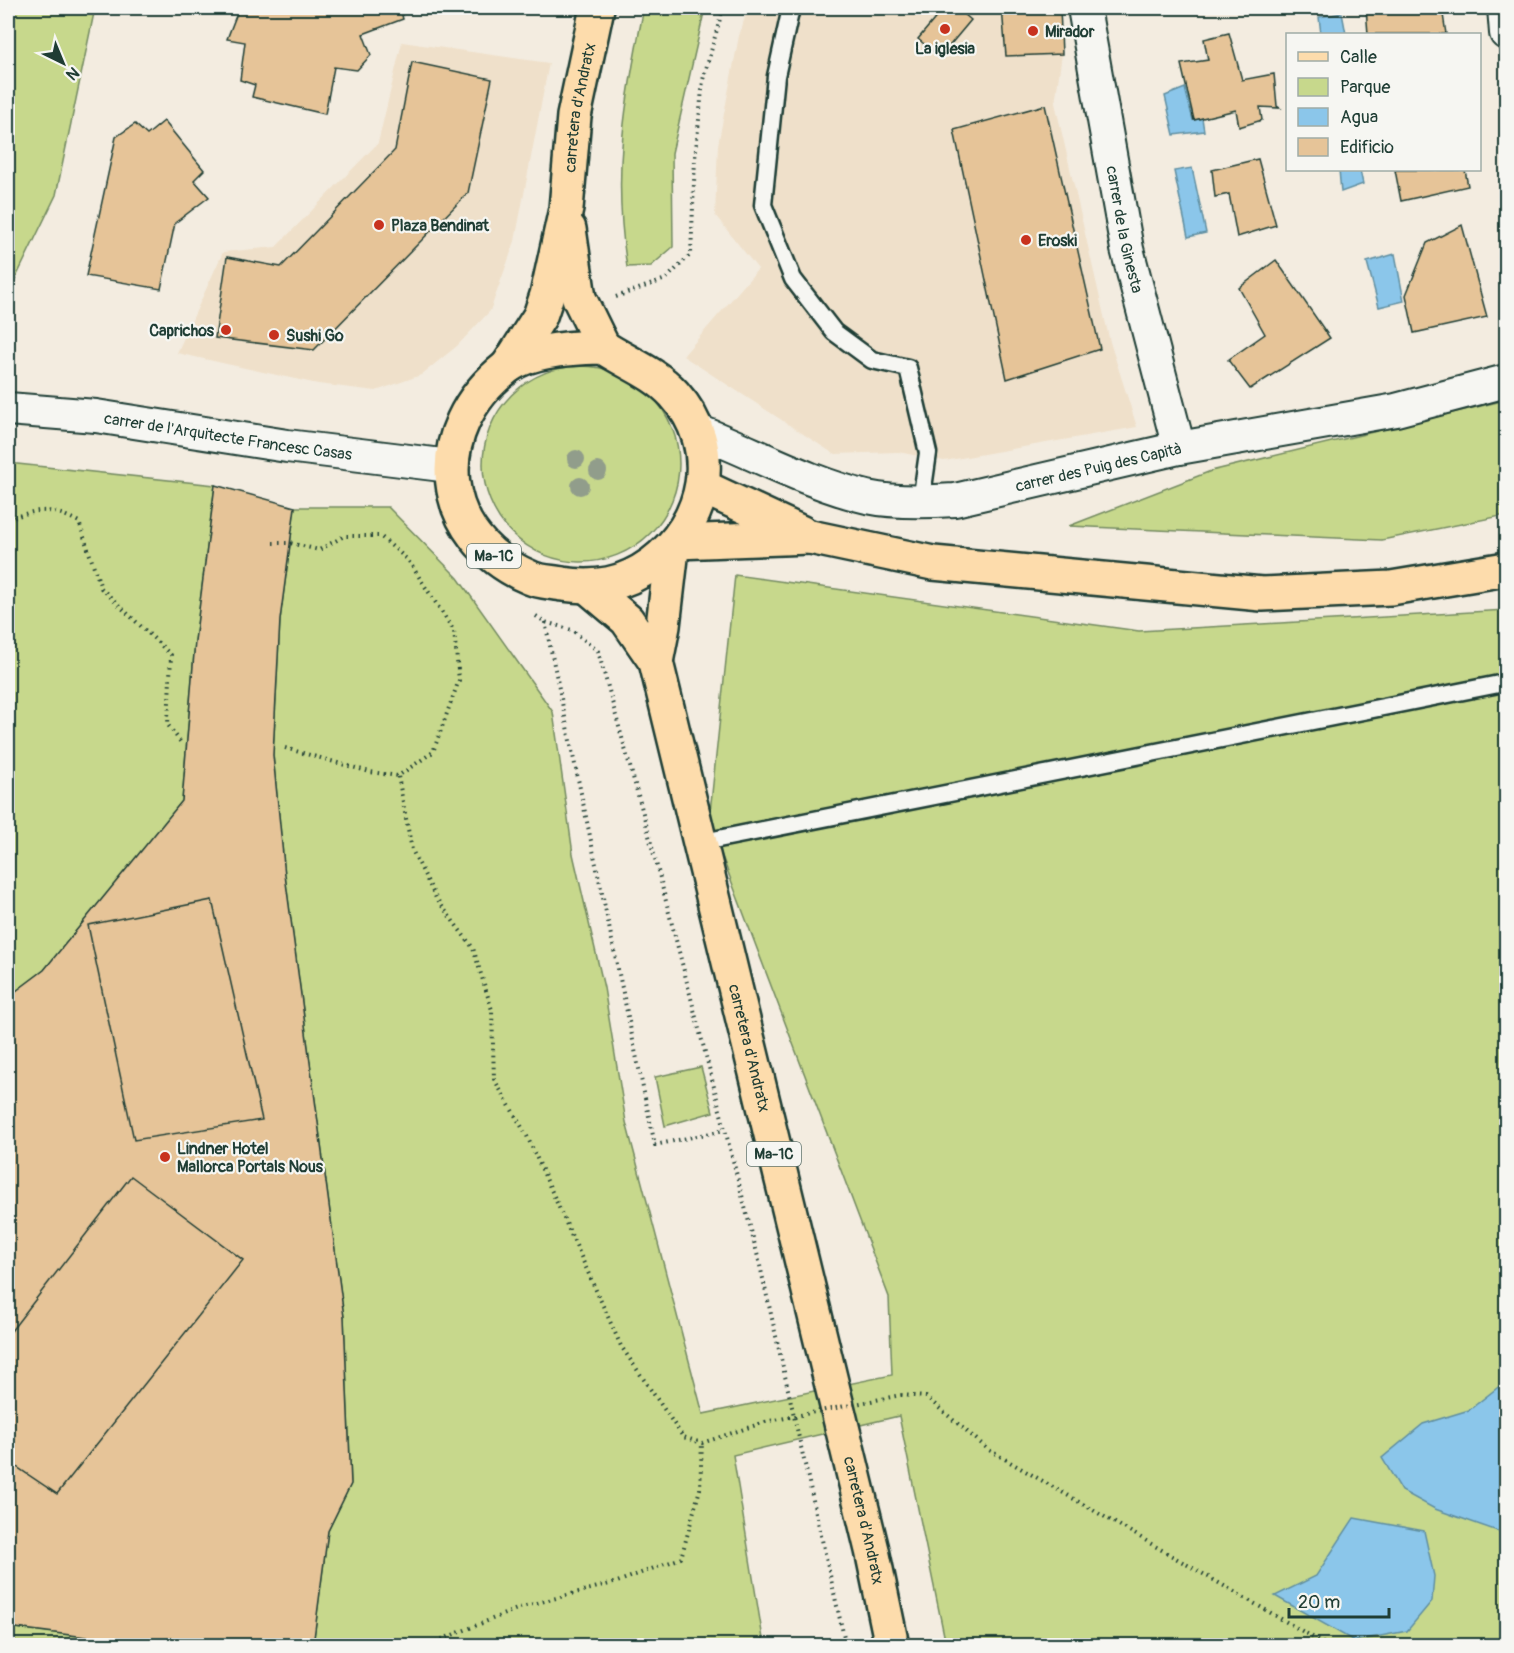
<svg xmlns="http://www.w3.org/2000/svg" width="1514" height="1653" font-family="Pangolin,sans-serif">
  <style>
    .built { fill: #efe0ca }
    .green { fill: #c7d88c; stroke: #738a60; stroke-width: 1.5 }
    .water { fill: #8bc6ea; stroke: #608fa1; stroke-width: 1.5 }
    .building { fill: #e6c498; stroke: #1f3d34; stroke-width: 1.5 }
    .lines { fill: none; stroke-linecap: round; stroke-linejoin: round }
    .service-casing { stroke: #1f3d34; stroke-width: 21 }
    .minor-casing { stroke: #1f3d34; stroke-width: 36 }
    .primary-casing { stroke: #1f3d34; stroke-width: 38 }
    .motorway-casing { stroke: #1f3d34; stroke-width: 38 }
    .path { stroke: #1f3d34; stroke-width: 4; stroke-dasharray: 1.5 4.5; stroke-linecap: butt }
    .service { stroke: #f6f6f2; stroke-width: 16 }
    .minor { stroke: #f6f6f2; stroke-width: 32 }
    .primary { stroke: #fddcac; stroke-width: 33 }
    .motorway { stroke: #fddcac; stroke-width: 33 }
    .path-bridge { stroke: #1f3d34; stroke-width: 4; stroke-dasharray: 1.5 4.5; stroke-linecap: butt }
    .tree { fill: #919d8b }
    .poi-dot { fill: #c8321e; stroke: #f6f6f2; stroke-width: 2 }
    .labels { text-anchor: middle; stroke-width: 4.5; stroke-linejoin: round; paint-order: stroke }
    .shield { fill: #f6f6f2; stroke: #60746d; stroke-width: 1.5 }
    .shield-label { font-size: 15px; font-weight: bold; fill: #1f3d34 }
    .poi-label { font-size: 16px; font-weight: bold; fill: #1f3d34; stroke: #f6f6f2; text-anchor: start }
    .street-label { font-size: 16px; fill: #1f3d34; stroke: #f6f6f2 }
  </style>
  <rect width="100%" height="100%" fill="#f3ece0"/>
  <filter id="ink" filterUnits="userSpaceOnUse"><feTurbulence type="fractalNoise" baseFrequency=".0167" numOctaves="2"/><feDisplacementMap in="SourceGraphic" scale="12" xChannelSelector="R" yChannelSelector="G"/><feConvolveMatrix kernelMatrix="1 2 1 2 8 2 1 2 1" color-interpolation-filters="sRGB"/></filter>
  <g filter="url(#ink)">
    <path class="built" d="M748,8H1060L1062,54L1055,103L1110,342L1137,427L944,461L898,452L834,454L683,356L758,269L715,215L718,145L739,36Z
      M402,42L549,63L515,241L490,311L457,346L421,375L376,391L318,384L177,353L223,252L276,247L378,143Z"/>
    <path class="green" d="M8,8H95L56,195L8,294Z
      M644,8H705L672,153L673,247L651,266L627,267C612,172 625,100 644,8Z
      M483 464a98 98 0 1 1 196 0a98 98 0 1 1-196 0Z
      M1506,400V515L1382,540L1069,526L1211,471Z
      M8,463L215,485L195,641L182,801L44,970L8,997Z
      M295,507H388L458,578L553,712L573,854L604,988L626,1122L703,1414L892,1375L889,1297L709,822L735,575L1139,631L1506,610V1645H946L899,1416L733,1455L764,1645H313L328,1531L351,1483L344,1317L285,875L273,755L280,620Z
      M701,1067L713,1112L665,1126L655,1077Z
      M8,1627L156,1645H8Z"/>
    <path class="water" d="M1342,13L1346,34H1321L1319,17Z
      M1185,88L1193,120L1202,118L1204,131L1174,135L1165,96Z
      M1192,168L1206,233L1188,237L1174,171Z
      M1339,170H1360L1363,184L1341,192Z
      M1395,254L1404,301L1379,307L1367,262Z
      M1506,1381V1534L1435,1509L1402,1491L1382,1458L1423,1424L1469,1410Z
      M1354,1518L1424,1531L1434,1576L1432,1601L1407,1631L1354,1641L1275,1596L1316,1576Z"/>
    <path class="building" d="M239,8H400L403,19L363,34L371,55L357,70L334,67L325,114L252,97L255,85L240,80L245,42L227,39Z
      M944,8H957L971,20L940,57L918,39Z
      M1002,8H1060L1062,54L1006,56Z
      M1366,8H1442L1446,34H1368Z
      M1229,33L1242,80L1274,74L1277,106L1280,108L1260,107L1262,120L1239,127L1236,110L1194,120L1181,64L1208,60L1204,39Z
      M412,62L492,79L468,193L314,350L215,338L227,257L281,267L395,150Z
      M1045,105L1100,349L1007,379L954,130Z
      M164,121L204,170L194,180L209,197L175,223L161,289L86,276L116,137L135,124L147,135Z
      M1258,159L1276,225L1237,237L1229,194L1215,197L1212,170Z
      M1395,170H1465L1468,186L1401,201Z
      M1462,225L1487,317L1414,333L1406,295L1427,243Z
      M1276,260L1330,338L1250,389L1228,360L1265,334L1239,288Z
      M215,485L295,507L280,620L273,755L285,875L344,1317L351,1484L328,1531L313,1646H156L8,1627V997L44,970L182,801L195,641Z
      M212,900L262,1120L134,1140L88,925Z
      M131,1176L243,1260L57,1494L8,1461V1335Z"/>
    <g class="lines">
      <defs>
        <path id="service" d="M791,8L776,76L763,205L793,279L834,332L872,360L908,368L928,453L921,502
          M698,843L1504,683"/>
        <g id="minor">
          <path id="s1" d="M1084,8L1127,249L1179,448"/>
          <path d="M1504,8L1506,33"/>
          <path id="s2" d="M8,409L96,416L287,446L450,466"/>
          <path id="s3" d="M698,431C755,453 808,483 867,497C895,503 926,502 955,500L1179,448L1396,410L1506,381"/>
        </g>
        <g id="primary">
          <path d="M569,229L579,298L603,347"/>
          <path d="M603,347C627,363 654,372 674,394C723,448 707,523 652,564C623,585 596,589 562,584C552,582 540,582 531,578C435,538 426,430 507,367C531,349 574,348 603,347Z"/>
          <path id="s4" d="M508,366L540,316L547,295L566,209L574,116L597,8"/>
          <path d="M703,487L802,533"/>
          <path d="M676,542L810,537"/>
          <path id="s5" d="M589,588L627,620L656,662L872,1550L892,1646"/>
          <path d="M656,662L663,626L672,549"/>
        </g>
        <path id="motorway" d="M810,537L933,563L1262,594L1391,588L1506,569"/>
      </defs>
      <use href="#service" class="service-casing"/>
      <use href="#minor" class="minor-casing"/>
      <use href="#primary" class="primary-casing"/>
      <use href="#motorway" class="motorway-casing"/>
      <path class="path" d="M616,297L666,279L691,254L695,159L703,80L723,8
        M8,520C37,508 51,507 79,522L101,588L171,655L168,725L182,744
        M273,543H290L319,550L344,536H380L408,560L454,631L459,680L433,752L398,776L412,850L436,898L473,948L492,1010L494,1079L527,1136L621,1346L683,1437L702,1443L765,1422
        M536,616L545,622L572,630L598,651L646,824L759,1261L846,1646
        M545,622L655,1145L725,1130
        M285,748L370,772L398,776
        M901,1395L926,1397L989,1450L1328,1646
        M425,1646L522,1607L617,1582L681,1558L700,1489L702,1443"/>
      <use href="#service" class="service"/>
      <use href="#minor" class="minor"/>
      <use href="#primary" class="primary"/>
      <use href="#motorway" class="motorway"/>
      <path class="path-bridge" d="M765,1422L901,1395"/>
    </g>
    <g class="tree">
      <circle cx="576" cy="459" r="9"/>
      <circle cx="598" cy="471" r="9"/>
      <circle cx="580" cy="486" r="9"/>
    </g>
  </g>
  <g class="poi-dot">
    <circle cx="945" cy="29" r="6"/>
    <circle cx="1033" cy="31" r="6"/>
    <circle cx="379" cy="225" r="6"/>
    <circle cx="1026" cy="240" r="6"/>
    <circle cx="226" cy="330" r="6"/>
    <circle cx="274" cy="335" r="6"/>
    <circle cx="165" cy="1157" r="6"/>
  </g>
  <g class="labels">
    <g class="shield">
      <rect x="467" y="544" width="54" height="24" rx="4.5"/>
      <rect x="747" y="1142" width="54" height="24" rx="4.5"/>
    </g>
    <g class="shield-label">
      <text x="494" y="561">Ma-1C</text>
      <text x="774" y="1159">Ma-1C</text>
    </g>
    <g class="poi-label">
      <text x="1045" y="37">Mirador</text>
      <text x="945" y="54" text-anchor="middle">La iglesia</text>
      <text x="391" y="231">Plaza Bendinat</text>
      <text x="1038" y="246">Eroski</text>
      <text x="214" y="336" text-anchor="end">Caprichos</text>
      <text x="286" y="341">Sushi Go</text>
      <text x="177" y="1154">Lindner Hotel<tspan x="177" dy="18">Mallorca Portals Nous</tspan></text>
    </g>
    <g class="street-label">
      <text dy="6" stroke="none"><textPath href="#s4" startOffset="272">carretera d'Andratx</textPath></text>
      <text dy="6" stroke="none"><textPath href="#s1" startOffset="225">carrer de la Ginesta</textPath></text>
      <text dy="6" stroke="none"><textPath href="#s2" startOffset="222">carrer de l'Arquitecte Francesc Casas</textPath></text>
      <text dy="6" stroke="none"><textPath href="#s3" startOffset="417">carrer des Puig des Capità</textPath></text>
      <text dy="6" stroke="none"><textPath href="#s5" startOffset="498">carretera d'Andratx</textPath></text>
      <text dy="6" stroke="none"><textPath href="#s5" startOffset="984">carretera d'Andratx</textPath></text>
    </g>
  </g>
  <rect width="1514" height="1653" fill="none" stroke="#f6f6f2" stroke-width="30"/>
  <rect x="15" y="15" width="1484" height="1623" fill="none" stroke="#1f3d34" stroke-width="2" filter="url(#ink)"/>
  <rect x="1286" y="33" width="195" height="138" fill="#f6f6f2" stroke="#a0aca6" stroke-width="1.5"/>
  <rect x="1298" y="52" width="30" height="9" fill="#fddcac" stroke="#a0aca6" stroke-width="1.5"/>
  <text x="1340" y="63" font-size="18" fill="#1f3d34">Calle</text>
  <rect x="1298" y="78" width="30" height="18" fill="#c7d88c" stroke="#a0aca6" stroke-width="1.5"/>
  <text x="1340" y="93" font-size="18" fill="#1f3d34">Parque</text>
  <rect x="1298" y="108" width="30" height="18" fill="#8bc6ea" stroke="#a0aca6" stroke-width="1.5"/>
  <text x="1340" y="123" font-size="18" fill="#1f3d34">Agua</text>
  <rect x="1298" y="138" width="30" height="18" fill="#e6c498" stroke="#a0aca6" stroke-width="1.5"/>
  <text x="1340" y="153" font-size="18" fill="#1f3d34">Edificio</text>
  <g transform="translate(63 63) rotate(137)" stroke="#f6f6f2" stroke-width="4.5" paint-order="stroke">
  <path d="M0-4.5L10 22L0 15L-10 22Z" fill="#1f3d34"/>
  <text y="-9" font-size="16" font-weight="bold" text-anchor="middle" fill="#1f3d34">N</text>
  </g>
  <path d="M1289 1608v9h100v-9" fill="none" stroke="#1f3d34" stroke-width="3"/>
  <text x="1298" y="1608" font-size="18" fill="#1f3d34" stroke="#f6f6f2" stroke-width="4.5" paint-order="stroke">20 m</text>
</svg>
